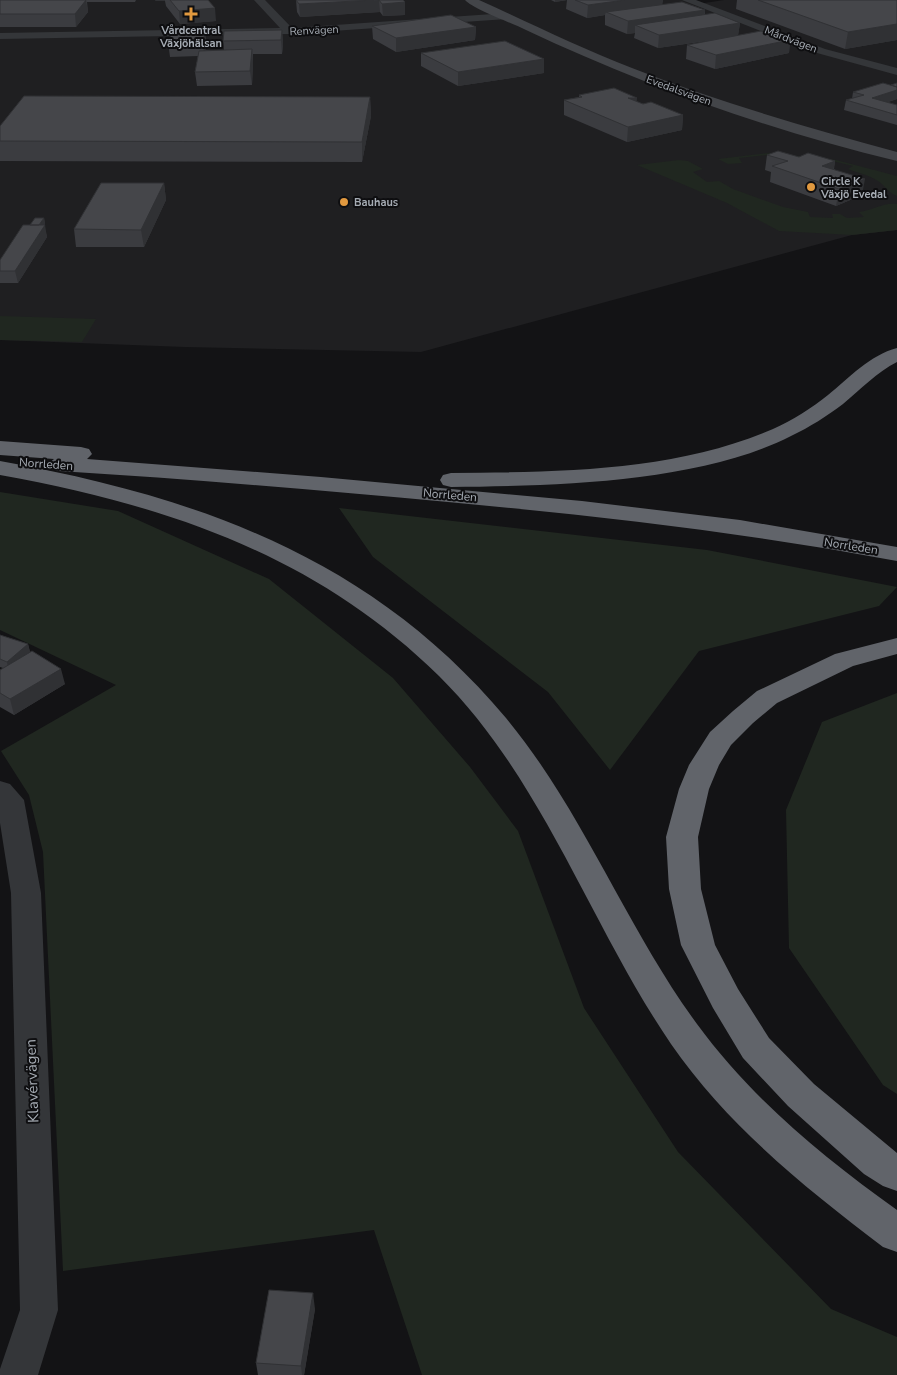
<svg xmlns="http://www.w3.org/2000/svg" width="897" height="1375" font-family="'Nunito Sans',sans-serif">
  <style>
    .built { fill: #1f1f21 }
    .green { fill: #202720 }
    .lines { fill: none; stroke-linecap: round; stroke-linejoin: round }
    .street { fill: #343639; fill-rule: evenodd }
    .secondary { fill: #434549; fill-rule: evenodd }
    .highway { fill: #61646a; fill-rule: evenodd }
    .wall { fill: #3b3c40 }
    .shaded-wall { fill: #303134 }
    .building { fill: #45464a; stroke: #303134 }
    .poi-dot { fill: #e1993f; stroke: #0e0e10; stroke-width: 2 }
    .labels { text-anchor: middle; stroke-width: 4; stroke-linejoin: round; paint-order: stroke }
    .far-poi-label { font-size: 11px; font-weight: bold; fill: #a6acb4; stroke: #0e0e10; text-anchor: start }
    .far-street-label { font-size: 11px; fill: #a6acb4; stroke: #0e0e10 }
    .street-label { font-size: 12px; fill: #a6acb4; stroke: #0e0e10 }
    .near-street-label { font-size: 15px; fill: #a6acb4; stroke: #0e0e10 }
  </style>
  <rect width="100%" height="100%" fill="#131315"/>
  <path class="built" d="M0,0H687L698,4L724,0H897V230L852,235L421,352L185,347L0,340Z"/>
  <path class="green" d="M769,153L836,160L897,176V196C888,193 886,186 878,181C869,175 858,173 848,169L853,166L828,160L772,159L766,155L739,158L742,163L728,164L718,159Z
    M679,160L688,161L703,169L693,172L707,182L719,181L733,189L783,207L808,212L810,217L833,218L832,214H840L847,218L864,217L859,212C873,210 884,202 897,204V230L852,235L779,231L727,203L637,165Z
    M0,316L96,319L82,342L0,340Z
    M0,492L118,511L269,579L393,678L470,767L518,831L584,1008L678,1152L831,1309L897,1337V1375H422L374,1230L63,1271L43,852L29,795L1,751L116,685L0,630Z
    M339,508L707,550L897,587L879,606L699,651L610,770L548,692L373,557Z
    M897,693V1094L883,1085L789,948L786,810L822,722Z"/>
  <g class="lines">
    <path class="street" d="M254,0H265L292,28L507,13L512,16L507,19L289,34L0,39V33L280,28Z
      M682,0H696L825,49L897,68V75L817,53Z
      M0,781L10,784L24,800L41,893L58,1310L38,1375H0V1369L20,1310L11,893L0,823Z"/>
    <path class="secondary" d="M465,0H479C530,23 580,48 632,68C719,102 808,128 897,152V161C769,130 645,86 526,30C512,23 473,9 465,0Z"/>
    <path class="highway" d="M897,348V362C877,372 861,389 843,404C827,416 810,427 791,436C699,483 554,486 451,487L443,485L440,480L443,475L451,473C558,472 674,472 773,429C793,420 812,408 828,395C849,378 870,355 897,348Z
      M0,441L81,447L89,449L92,454L87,459L321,477L582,501L740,520L897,547V561C748,533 598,516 448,502C318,490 189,479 59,471L51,469L48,464L54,459L0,455Z
      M0,461C199,497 372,558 506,718C583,811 626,927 697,1024C752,1099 822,1156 897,1210V1252L883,1247C804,1187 728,1126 671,1044C590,925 543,779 439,676C316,555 166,505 0,475Z
      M897,638V654L853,666L777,703L753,723L731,745L719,765L709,789L698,837L701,889L715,945L738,989L769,1038L814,1084L897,1153V1191L883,1186L864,1174L788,1106L743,1058L713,1008L681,945L669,889L666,837L679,789L689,765L710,732L733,711L757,691L835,654Z"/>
  </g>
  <path class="wall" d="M0,0H136L135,2H87L88,12L76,27H0Z
    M155,0H208L216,21L180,24L166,6L165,1H156Z
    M296,0H403L405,2V15L383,16L380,12L300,17L297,12Z
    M551,0H663L662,4L705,10V15L740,23L738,35L790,40L789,53L715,69L686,59L687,45L727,38L658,48L634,38L635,33L627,34L605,25V15L587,18L566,9L567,0L555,2Z
    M737,0H897V40L845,49L736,9Z
    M372,26L476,27L475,40L396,52L373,39Z
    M282,30L283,44L282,54H253V63L252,85L197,86L195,72L198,56L170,57L168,43L172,32L207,44L205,50H224L223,41Z
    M421,53L544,59V73L458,86L421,66Z
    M897,83V99L888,102L897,105V125L844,110L846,100L852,99L853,92L891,85Z
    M579,95L637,102L683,115L682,130L627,142L564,115V100L579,97Z
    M370,97L371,116L362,162L0,161V126Z
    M767,155L799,157L835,161L834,169L862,195L836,206L770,182L771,172L765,170Z
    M164,183L166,200L144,247H76L74,229Z
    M44,218L45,224L44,225L47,237L18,283H0V260L30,225Z
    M0,635L28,644L30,652L26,655L65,684L14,715L0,707V670L3,668L0,667Z
    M315,1309L304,1375H258L256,1363Z"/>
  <path class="shaded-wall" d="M86,0L88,12L76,27L75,14Z
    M156,0H165V1H156Z
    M379,0L380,12L300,17L299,4Z
    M555,0H567L555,2Z
    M625,0H663L662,7L606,12L605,15L587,18L588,5Z
    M405,2V15L383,16L382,4Z
    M215,8L216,21L180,24L179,11Z
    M705,10L704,23L635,25V33L627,34L628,21Z
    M740,23L738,36L658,48L659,35Z
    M897,24V40L845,49L848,32Z
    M476,27L475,40L396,52V38Z
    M282,30L283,44L282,54L281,40Z
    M205,31L207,44L204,56L203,43Z
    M790,40L789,53L715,69L716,55Z
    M252,49L253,63L252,85L250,71Z
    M544,59V73L458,86V72Z
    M897,90V99L870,108L872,98Z
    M370,97L371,116L362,162V142Z
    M628,98H637L636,112Z
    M683,115L682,130L627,142L628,127Z
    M835,161L832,177L822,166Z
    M865,179L862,195L836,206L839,189Z
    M164,183L166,200L144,247L141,230Z
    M44,218L45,224L39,233L38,227Z
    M45,225L47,237L18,283L15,271Z
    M28,644L30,652L8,669L7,662Z
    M61,669L65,684L14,715L10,699Z
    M313,1293L315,1309L304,1375H302L301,1366Z"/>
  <path class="building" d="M0,0H86L75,14H0Z
    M170,0H208L215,8L179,11Z
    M296,0H374L299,4Z
    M379,0H403L405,2L382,4Z
    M575,0H625L588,5Z
    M758,0H897V24L848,32Z
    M682,2L705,10L628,21L606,12Z
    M715,13L740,23L659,35L635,25Z
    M451,15L476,27L396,38L372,26Z
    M282,30L281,40L223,41L224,31Z
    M205,31L203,43H168L172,32Z
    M761,31L790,40L716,55L687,45Z
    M505,41L544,59L458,72L421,53Z
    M252,49L250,71L195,72L199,51Z
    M883,83L897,87V90L872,98L897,105V115L846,100L864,95L853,92Z
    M897,83V87L891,85Z
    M614,88L637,98H628L643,104L651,102L683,115L628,127L564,100L582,97L579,95Z
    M24,96L370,97L362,142L0,141V126Z
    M778,151L799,157L808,153L835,161L822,166L865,179L839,189L772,166L788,161L767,155Z
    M101,183H164L141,230L74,229Z
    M35,218H44L39,225H30Z
    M23,225H45L15,271H0V260Z
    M0,635L28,644L7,662L0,659Z
    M32,651L61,669L10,699L0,693V670Z
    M269,1290L313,1293L301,1366L256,1363Z"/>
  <g class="poi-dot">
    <path d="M188.5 6.5h5v5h5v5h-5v5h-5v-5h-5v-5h5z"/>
    <circle cx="811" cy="187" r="5"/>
    <circle cx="344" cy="202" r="5"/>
  </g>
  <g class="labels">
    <g class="far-poi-label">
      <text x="191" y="34" text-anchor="middle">Vårdcentral<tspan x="191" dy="13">Växjöhälsan</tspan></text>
      <text x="821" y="185">Circle K<tspan x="821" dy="13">Växjö Evedal</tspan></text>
      <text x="354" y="206">Bauhaus</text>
    </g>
    <g class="far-street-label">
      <text transform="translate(314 30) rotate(-3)" y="4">Renvägen</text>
      <text transform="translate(791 39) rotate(21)" y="4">Mårdvägen</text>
      <text transform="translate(679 90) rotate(20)" y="4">Evedalsvägen</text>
    </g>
    <g class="street-label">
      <text transform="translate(46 464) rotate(4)" y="4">Norrleden</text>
      <text transform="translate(450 495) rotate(5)" y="4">Norrleden</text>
      <text transform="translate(851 546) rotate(9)" y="4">Norrleden</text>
    </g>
    <g class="near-street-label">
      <text transform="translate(32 1081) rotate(-92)" y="5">Klavérvägen</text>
    </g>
  </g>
</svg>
